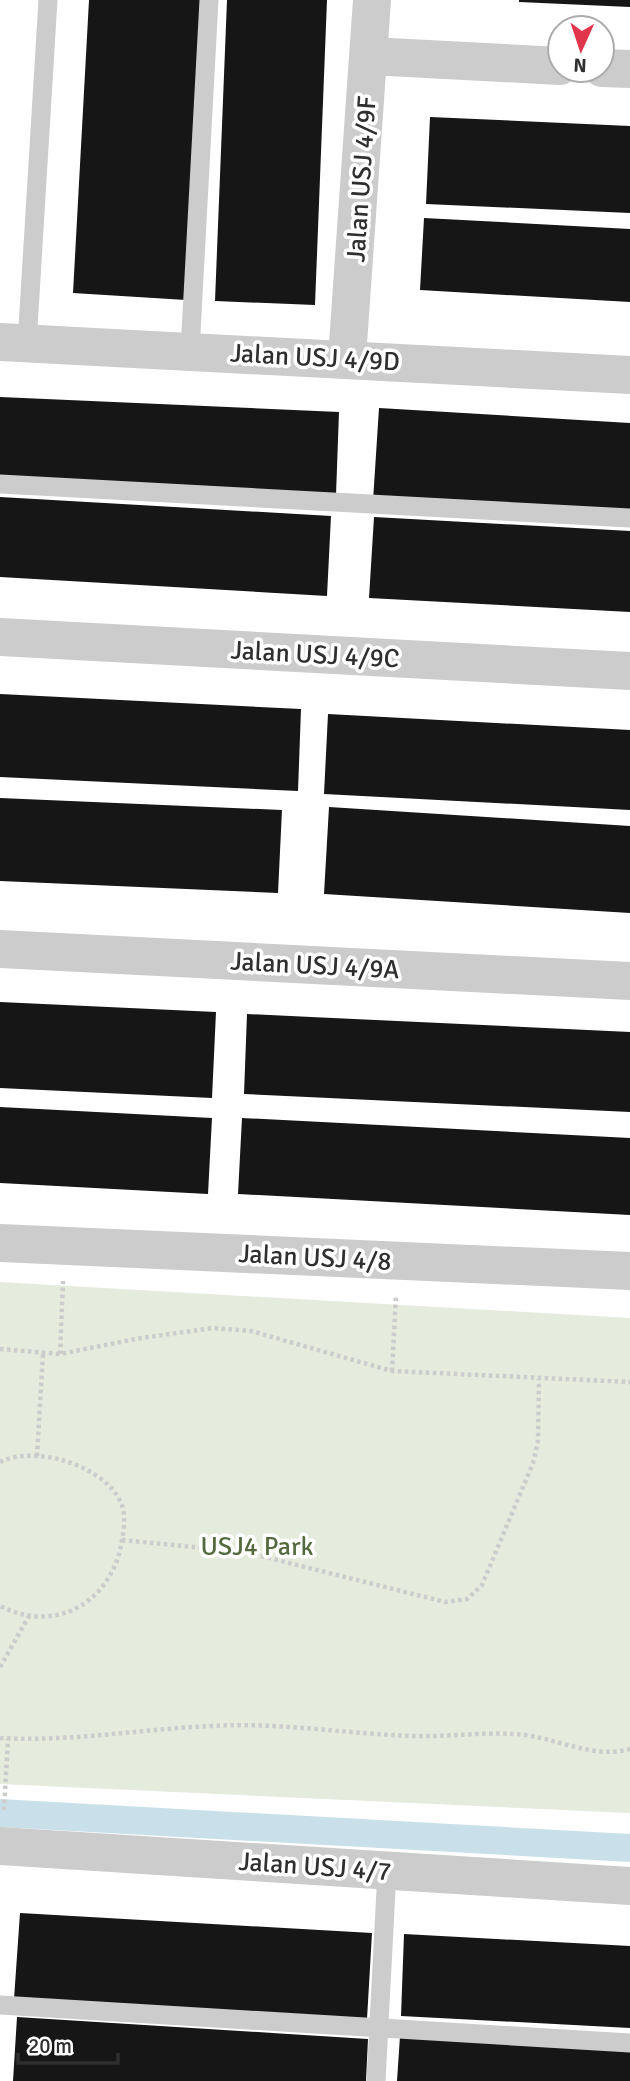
<svg xmlns="http://www.w3.org/2000/svg" width="630" height="2081" font-family="Signika,sans-serif">
  <style>
    .green { fill: #e5ebdd }
    .water { fill: #c9e0eb }
    .building { fill: #161616 }
    .lines { fill: none; stroke-linecap: round; stroke-linejoin: round }
    .path { stroke: #ccc; stroke-width: 4.5; stroke-dasharray: 3.5 3.5; stroke-linecap: butt }
    .service { stroke: #ccc; stroke-width: 19 }
    .minor { stroke: #ccc; stroke-width: 38 }
    .labels { text-anchor: middle; stroke-width: 7; stroke-linejoin: round; paint-order: stroke }
    .street-label { font-size: 26px; fill: #2f2f2f; stroke: #fff }
    .park-label { font-size: 26px; fill: #54693d; stroke: #fff }
  </style>
  <rect width="100%" height="100%" fill="#fff"/>
  <path class="green" d="M0,1282L630,1318V1813L0,1784Z"/>
  <path class="water" d="M0,1799L630,1834V1862L0,1827Z"/>
  <path class="building" d="M89,0H203L186,300L73,293Z
    M227,0H327L315,305L215,301Z
    M519,0H630V7L519,2Z
    M430,117L630,126V213L426,204Z
    M424,218L630,229V302L420,290Z
    M0,397L339,412L336,495L0,480Z
    M379,408L630,423V516L373,501Z
    M0,497L331,516L327,596L0,577Z
    M374,517L630,531V612L369,598Z
    M0,694L301,709L298,791L0,777Z
    M328,714L630,730V810L324,794Z
    M0,798L282,810L278,893L0,881Z
    M329,807L630,826V913L324,894Z
    M0,1002L216,1012L212,1098L0,1088Z
    M247,1014L630,1032V1112L244,1094Z
    M0,1107L212,1118L208,1194L0,1183Z
    M242,1118L630,1138V1215L238,1194Z
    M20,1913L372,1933L367,2019L14,1999Z
    M404,1934L630,1946V2028L401,2016Z
    M17,2017L368,2039L366,2081H13Z
    M400,2036L630,2051V2081H397Z"/>
  <g class="lines">
    <path class="path" d="M0,1349L60,1354L141,1338L213,1328L251,1331L392,1371L630,1382
      M60,1354L63,1281
      M392,1371L396,1295
      M37,1456L43,1354
      M0,1462C18,1453 43,1455 62,1460C85,1467 111,1480 121,1503C126,1513 124,1529 122,1540C113,1601 57,1635 0,1606
      M122,1540L245,1552L445,1602L467,1599L482,1585L533,1463L538,1441L539,1379
      M0,1667L29,1616
      M0,1738C71,1742 141,1729 212,1726C279,1722 347,1734 414,1736C448,1737 482,1732 515,1734C553,1736 593,1760 630,1749
      M4,1810L8,1739"/>
    <path class="service" d="M27,344L48,0
      M190,351L209,0
      M0,484L630,518
      M0,2005L630,2043
      M376,2081L387,1871"/>
    <path class="minor" d="M370,56L560,66
      M602,68L630,69
      M0,342L630,375
      M347,358L372,0
      M0,637L630,671
      M0,949L630,981
      M0,1243L630,1271
      M0,1846L630,1886"/>
  </g>
  <g class="labels">
    <g class="street-label">
      <text transform="translate(361 179) rotate(-86)" y="9">Jalan USJ 4/9F</text>
      <text transform="translate(315 357) rotate(3)" y="9">Jalan USJ 4/9D</text>
      <text transform="translate(315 654) rotate(3)" y="9">Jalan USJ 4/9C</text>
      <text transform="translate(315 965) rotate(3)" y="9">Jalan USJ 4/9A</text>
      <text transform="translate(315 1257) rotate(3)" y="9">Jalan USJ 4/8</text>
      <text transform="translate(315 1866) rotate(4)" y="9">Jalan USJ 4/7</text>
    </g>
    <g class="park-label">
      <text x="257" y="1555">USJ4 Park</text>
    </g>
  </g>
  <g transform="translate(581 49) rotate(183)"><circle r="33" fill="#ffffff" stroke="#acacac" stroke-width="2"/>
  <path d="M0-5L12 26L0 18L-12 26Z" fill="#e1354c"/>
  <text y="-10" font-size="19" font-weight="bold" text-anchor="middle" fill="#2f2f2f">N</text>
  </g>
  <path d="M18 2053v10h100v-10" fill="none" stroke="#2f2f2f" stroke-width="3.5"/>
  <text x="28" y="2053" font-size="21" fill="#2f2f2f" stroke="#ffffff" stroke-width="5" paint-order="stroke">20 m</text>
</svg>
